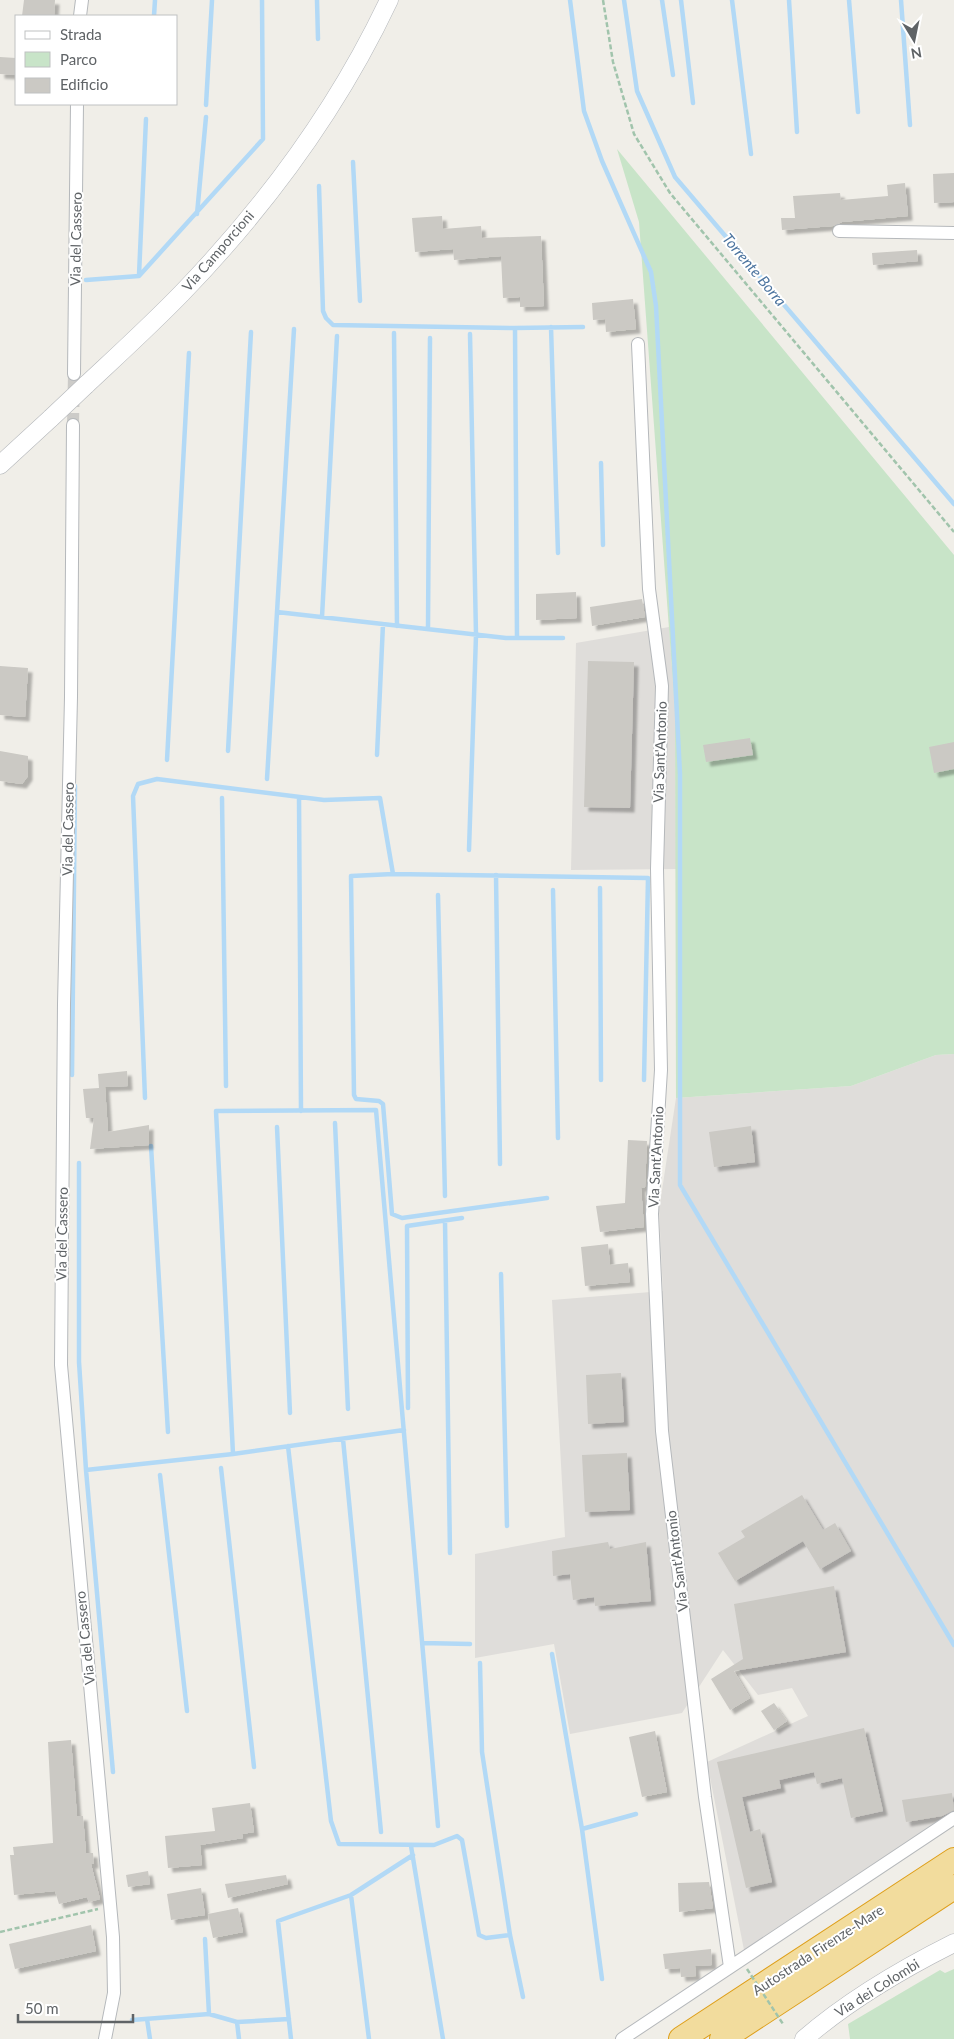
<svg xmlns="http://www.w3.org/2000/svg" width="954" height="2039" font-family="Lato,sans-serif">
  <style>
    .industrial { fill: #dfddda }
    .green { fill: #c8e4c8 }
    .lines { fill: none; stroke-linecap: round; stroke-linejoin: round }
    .stream { stroke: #b2d9f6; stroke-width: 4.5 }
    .building { fill: #cbc9c4; filter: url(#shadow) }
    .street-tunnel { stroke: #cccbc8; stroke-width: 12; stroke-dasharray: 12 6; stroke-linecap: butt }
    .street-casing { stroke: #b5b8bb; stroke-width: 14 }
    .secondary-casing { stroke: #b4b7bb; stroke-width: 19 }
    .highway-casing { stroke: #de9f1a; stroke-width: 26 }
    .path { stroke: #a1c4ac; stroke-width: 2.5; stroke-dasharray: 5 2.5; stroke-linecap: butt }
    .street { stroke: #fff; stroke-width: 12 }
    .secondary { stroke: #fff; stroke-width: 18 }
    .highway { stroke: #f2dc9d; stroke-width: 24 }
    .secondary-bridge-casing { stroke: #b4b7bb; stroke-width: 19; stroke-linecap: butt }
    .path-bridge { stroke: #a1c4ac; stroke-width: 2.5; stroke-dasharray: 5 2.5; stroke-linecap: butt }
    .secondary-bridge { stroke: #fff; stroke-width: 18 }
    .labels { text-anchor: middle; stroke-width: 4; stroke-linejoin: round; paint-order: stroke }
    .street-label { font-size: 14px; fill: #5f6366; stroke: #fff }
    .water-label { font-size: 15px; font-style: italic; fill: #4c749f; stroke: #fff }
  </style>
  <defs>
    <filter id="shadow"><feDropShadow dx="4.5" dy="4.5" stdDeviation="1" flood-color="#0004"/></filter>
  </defs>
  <rect width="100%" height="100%" fill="#f0eee8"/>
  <path class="industrial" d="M669,627L675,710L676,869L571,870L576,643Z
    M954,1054V1816L745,1955L707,1762L808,1716L792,1688L758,1695L723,1650L682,1713L570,1734L554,1644L475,1658V1554L565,1537L552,1300L663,1291L659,1210L676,1098L851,1086L936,1055Z"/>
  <path class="green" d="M617,149L954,555V1054L936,1055L851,1086L676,1098L675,710L639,222Z
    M954,1969V2039H850L848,2024L940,1970L945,1973Z"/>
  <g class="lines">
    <path class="stream" d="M317,0L318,39
      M570,0L584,111L602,161L651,272L656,306L680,774V1185L954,1645
      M624,0L637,91L675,177L954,504
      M662,0L673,75
      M681,0L693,103
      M732,0L751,154
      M789,0L797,132
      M849,0L858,112
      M901,0L910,125
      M154,16L155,0
      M206,105L212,0
      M353,162L360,301
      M319,186L323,311L326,318L333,325L515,328L583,327
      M197,214L206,117
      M139,275L146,119
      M86,280L139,276L263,139L262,0
      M551,327L558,553
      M515,328L517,638
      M394,333L397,626
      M601,463L603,545
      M277,612L506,638H563
      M322,617L337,336
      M428,629L430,338
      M228,751L251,332
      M377,755L383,624
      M167,760L189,353
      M267,779L294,329
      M299,797L301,1111
      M222,798L226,1086
      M469,850L476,635L470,334
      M393,874L351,876L354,1095L356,1099L379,1101L383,1104L392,1214L402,1218L547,1198
      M496,875L500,1164
      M600,888L601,1080
      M553,890L558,1138
      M438,895L445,1196
      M72,1075L75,786
      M145,1098L133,796L138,784L157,779L324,800L380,798L393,874L648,878L644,1080
      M335,1123L348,1409
      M277,1127L290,1413
      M151,1146L168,1432
      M79,1163V1362L86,1470L113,1772
      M445,1221L450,1553
      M501,1274L507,1526
      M408,1408L407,1226L462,1218
      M343,1439L381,1832
      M288,1446L331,1821L339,1844L434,1845L457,1836L462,1840L479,1935L486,1938L510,1935
      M233,1454L216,1111L376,1110L438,1826
      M221,1468L254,1767
      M86,1470L233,1454L404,1430
      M160,1475L187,1711
      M422,1643L470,1644
      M552,1654L582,1829L602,1979
      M480,1663L482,1752L510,1935L523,1997
      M582,1829L636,1814
      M411,1846L443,2039
      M351,1895L369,2039
      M205,1939L209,2014
      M147,2019L150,2039
      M132,2020L209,2014L237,2022L289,2019
      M237,2022L239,2039
      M291,2039L278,1921L351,1895L413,1855"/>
  </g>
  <path class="building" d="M24,0H55L54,16H22Z
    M0,57L16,58V75L0,74Z
    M954,173V202L934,203L933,174Z
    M905,183L908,216L842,222L833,226L782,230L781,218H795L793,196L840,193L841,200L888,196L887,185Z
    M442,216L443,229L481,226L482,238L541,236L544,306L520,307V297L503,298L501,256L454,260L453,249L415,252L412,218Z
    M917,250L918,261L873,265L872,253Z
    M633,299L636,329L606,332L605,319L593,320L592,303Z
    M576,592L577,618L536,620V594Z
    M642,599L645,617L592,626L590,607Z
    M588,661L634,662L630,808L584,807Z
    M0,666L28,668L25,717L0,715Z
    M750,738L753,755L706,762L703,745Z
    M954,742V769L934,773L929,747Z
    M0,751L28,756V776L22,784L0,781Z
    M127,1071L128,1086L105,1087L108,1132L149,1125V1145L90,1149L94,1118H86L83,1089L99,1088L98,1074Z
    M751,1126L755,1162L714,1167L709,1132Z
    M628,1140L647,1141L645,1188L641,1187L644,1227L600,1232L596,1206L625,1203Z
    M608,1244L610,1265L628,1263L630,1282L585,1286L581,1247Z
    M621,1373L624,1422L588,1424L586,1375Z
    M627,1453L630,1510L585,1512L582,1455Z
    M802,1495L823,1530L835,1523L851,1551L820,1569L803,1541L735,1581L718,1553L745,1537L741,1531Z
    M608,1542L610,1549L646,1542L651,1601L595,1606L594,1597L573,1600L570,1574L553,1576L552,1551Z
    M834,1586L846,1652L734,1671L750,1698L730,1710L711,1679L743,1659L734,1604Z
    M774,1703L787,1721L774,1730L761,1711Z
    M864,1728L883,1811L851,1818L842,1778L817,1784L814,1772L779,1780L781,1788L742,1797L750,1832L760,1829L772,1882L746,1888L717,1762Z
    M655,1731L667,1792L642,1797L629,1737Z
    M71,1740L77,1816H83L86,1853H93L94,1864H91L100,1899L89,1902L87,1897L59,1904L55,1891L14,1895L10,1855H14L13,1847L53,1843L48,1742Z
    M952,1793L954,1810L942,1816L906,1822L902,1800Z
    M250,1803L254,1832L242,1834L243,1838L200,1845L202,1865L168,1868L165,1836L215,1831L212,1808Z
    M148,1871L150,1884L128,1887L126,1875Z
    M286,1875L288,1884L228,1898L225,1884Z
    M709,1882L713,1908L679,1912L678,1883Z
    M201,1888L205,1915L171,1920L167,1894Z
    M238,1908L243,1932L213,1938L208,1914Z
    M91,1925L96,1951L15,1969L9,1944Z
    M711,1949L712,1965L695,1966L696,1976L681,1977L680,1968L665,1969L663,1954Z"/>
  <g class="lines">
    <path class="street-tunnel" d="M73,425L74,374"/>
    <defs>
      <path id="street" d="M80,16L82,0
        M839,231L954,233
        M638,344L649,589L662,686L657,869L661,1070L652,1214L662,1431L705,1797L730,1967
        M74,374L77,104
        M73,425L71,697L64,1004L61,1365L113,1937L114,1993L105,2039
        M622,2039L954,1818"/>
      <path id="secondary" d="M86,385C118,355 151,325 182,293C265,207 338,108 389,0
        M0,465L51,418
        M804,2039C849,2000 900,1970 954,1943"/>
      <path id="highway" d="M681,2039L954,1860
        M722,2039L954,1887"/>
    </defs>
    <use href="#street" class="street-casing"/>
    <use href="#secondary" class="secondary-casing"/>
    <use href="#highway" class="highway-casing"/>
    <path class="path" d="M603,0L613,62L634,134L670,193L954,532
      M0,1932L98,1909"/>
    <use href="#street" class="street"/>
    <use href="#secondary" class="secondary"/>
    <use href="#highway" class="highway"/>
    <defs>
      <path id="secondary-bridge" d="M51,418L86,385"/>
    </defs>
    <use href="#secondary-bridge" class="secondary-bridge-casing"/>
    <path class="path-bridge" d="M747,1969L783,2024"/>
    <use href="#secondary-bridge" class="secondary-bridge"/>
  </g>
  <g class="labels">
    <g class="street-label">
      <text transform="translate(76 239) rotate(-89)" y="5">Via del Cassero</text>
      <text transform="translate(218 251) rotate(-49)" y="5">Via Camporcioni</text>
      <text transform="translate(660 752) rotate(-88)" y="5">Via Sant'Antonio</text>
      <text transform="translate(68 829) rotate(-89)" y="5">Via del Cassero</text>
      <text transform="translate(656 1157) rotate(-87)" y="5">Via Sant'Antonio</text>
      <text transform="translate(62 1234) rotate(-89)" y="5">Via del Cassero</text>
      <text transform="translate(677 1561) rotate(-97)" y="5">Via Sant'Antonio</text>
      <text transform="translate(85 1638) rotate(-96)" y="5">Via del Cassero</text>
      <text transform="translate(818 1950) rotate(-33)" y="5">Autostrada Firenze-Mare</text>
      <text transform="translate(877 1988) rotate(-32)" y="5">Via dei Colombi</text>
    </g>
    <g class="water-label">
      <text transform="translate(754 270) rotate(50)" y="5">Torrente Borra</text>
    </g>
  </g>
  <rect x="15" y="15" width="162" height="90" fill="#ffffff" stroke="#bfc1c2"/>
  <rect x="25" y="31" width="25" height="8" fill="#ffffff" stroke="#bfc1c2"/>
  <text x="60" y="40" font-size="15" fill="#5f6366">Strada</text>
  <rect x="25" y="52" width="25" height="15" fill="#c8e4c8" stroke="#bfc1c2"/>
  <text x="60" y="65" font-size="15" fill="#5f6366">Parco</text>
  <rect x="25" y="78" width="25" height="15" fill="#cbc9c4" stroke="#bfc1c2"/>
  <text x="60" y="90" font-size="15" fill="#5f6366">Edificio</text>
  <g transform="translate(914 40) rotate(170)" stroke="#ffffff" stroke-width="4" paint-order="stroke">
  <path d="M0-4L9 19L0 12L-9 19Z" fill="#5f6366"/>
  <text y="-8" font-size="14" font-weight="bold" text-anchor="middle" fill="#5f6366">N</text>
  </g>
  <path d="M18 2014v8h115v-8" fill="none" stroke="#5f6366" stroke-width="2.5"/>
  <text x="25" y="2014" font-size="15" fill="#5f6366" stroke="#ffffff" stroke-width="4" paint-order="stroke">50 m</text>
</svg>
